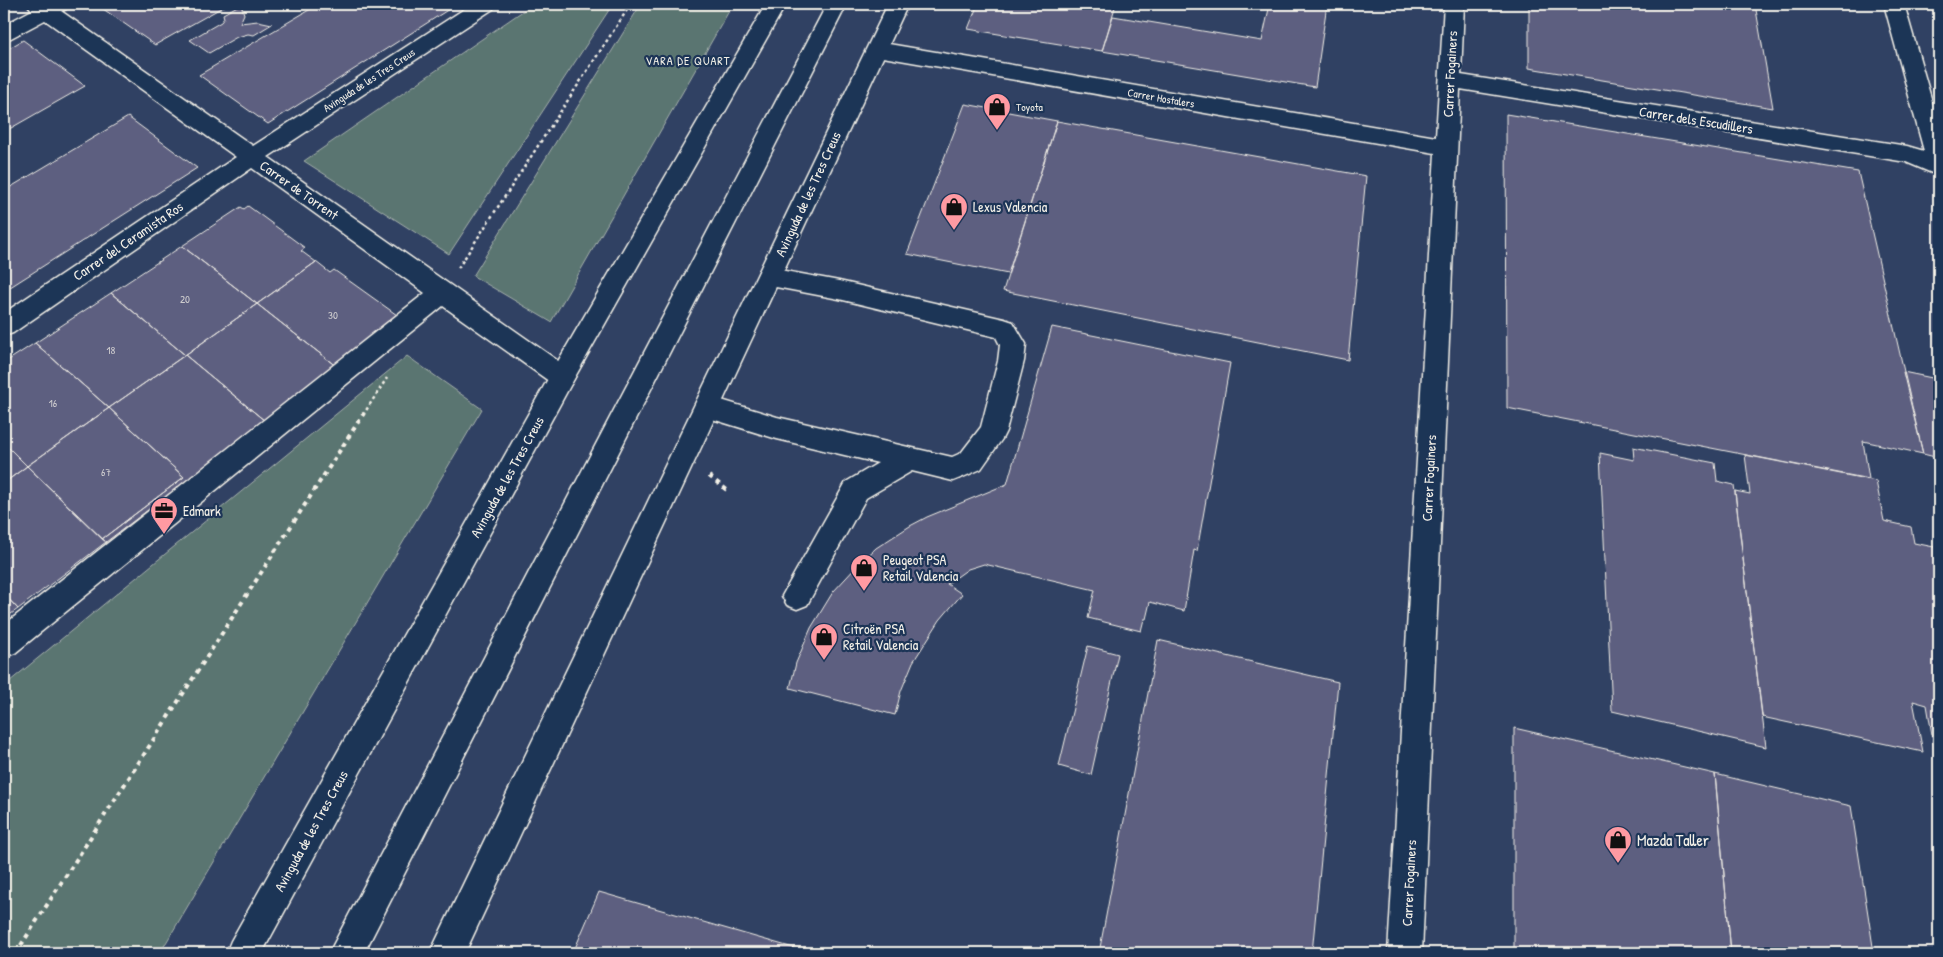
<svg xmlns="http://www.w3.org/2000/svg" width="1943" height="957" font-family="'Patrick Hand',sans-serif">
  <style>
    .green { fill: #5a7471; stroke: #a7b2ac }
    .building { fill: #5d5e80; stroke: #f4f1e8 }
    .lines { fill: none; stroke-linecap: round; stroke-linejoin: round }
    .minor-casing { stroke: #f4f1e8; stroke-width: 3 }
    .major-casing { stroke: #f4f1e8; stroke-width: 3 }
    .path-far1 { stroke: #f4f1e8; stroke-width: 2.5; stroke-dasharray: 3 3; stroke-linecap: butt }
    .path { stroke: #f4f1e8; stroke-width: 4; stroke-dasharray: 4.5 4.5; stroke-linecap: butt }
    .minor { fill: #1d3557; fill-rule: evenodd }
    .major { fill: #1d3557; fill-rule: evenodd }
    .labels { text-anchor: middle; stroke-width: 4.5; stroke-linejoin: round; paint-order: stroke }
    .far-street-label { font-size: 11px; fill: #f4f1e8; stroke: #1d3557 }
    .far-poi-label { font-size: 11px; fill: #f4f1e8; stroke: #1d3557; text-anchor: start }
    .number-label { font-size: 11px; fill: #ceccce }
    .far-neighbourhood-label { font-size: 12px; letter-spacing: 1px; fill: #f4f1e8; stroke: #1d3557 }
    .street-label { font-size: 14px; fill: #f4f1e8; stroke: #1d3557 }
    .poi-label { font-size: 14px; fill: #f4f1e8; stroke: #1d3557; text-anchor: start }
    .near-poi-label { font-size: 16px; fill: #f4f1e8; stroke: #1d3557; text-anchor: start }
  </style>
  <rect width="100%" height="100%" fill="#304163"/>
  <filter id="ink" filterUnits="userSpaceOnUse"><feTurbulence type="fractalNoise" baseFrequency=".02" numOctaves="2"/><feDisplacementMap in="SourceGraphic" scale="10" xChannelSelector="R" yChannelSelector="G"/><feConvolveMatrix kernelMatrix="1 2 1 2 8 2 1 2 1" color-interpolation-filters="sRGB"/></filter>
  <g filter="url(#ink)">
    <path class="green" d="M533,4H613L449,254L304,161Z
      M641,4H733L551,322L473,276Z
      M407,356L482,409L160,953H4V686Z"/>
    <path class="building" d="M96,4H228L155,45Z
      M241,4L244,14L240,23L258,21L272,24L254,35L248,34L237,37L209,53L190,40L221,22L224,18L223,14Z
      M319,4H457L268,124L199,75Z
      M978,4H1116L1102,51L968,29Z
      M1270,4H1327L1315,87L1102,51L1113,16L1262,41Z
      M1529,4H1755L1773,108L1529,68Z
      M23,40L85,86L4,132V51Z
      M965,104L1057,121L1008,274L907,254Z
      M1506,114L1858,172L1923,454L1863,441L1869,479L1507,408Z
      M128,117L197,168L4,291V191Z
      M1057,121L1366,176L1348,360L1003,291Z
      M248,206L305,248L301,251L316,262L257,304L182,246L241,207L244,209Z
      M182,246L257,304L185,355L111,293Z
      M316,262L330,273L334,270L397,315L337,367L257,304Z
      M111,293L185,355L109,408L35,343Z
      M257,304L337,367L265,421L185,355Z
      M1052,327L1230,363L1197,551L1194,550L1184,611L1150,602L1146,619H1144L1141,631L1088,618L1095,590L984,564L968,569L947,584L962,594L940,620L913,662L901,691L895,715L790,688L796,663L811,628L833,592L858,565L876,548L910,526L927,517L1007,484Z
      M35,343L109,408L27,466L4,443V363Z
      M185,355L265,421L106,542L102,539L184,477L109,408Z
      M1903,372L1937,379L1939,387V458L1923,454Z
      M109,408L184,477L102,539L27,466Z
      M4,443L27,466L4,483Z
      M1633,447L1715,463L1717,481L1734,485L1766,747L1612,711L1600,453L1634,460Z
      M1745,455L1876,481L1884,521L1911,527L1914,543L1939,548V647L1935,646L1939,666V776L1927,705L1913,701L1923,752L1762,717L1735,491L1750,494Z
      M27,466L106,542L18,609L4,594V483Z
      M4,594L18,609L4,619Z
      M1158,640L1338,682L1312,953H1099Z
      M1088,646L1118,654L1091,775L1059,766Z
      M1514,728L1715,774L1731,953H1514Z
      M1715,774L1851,806L1874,953H1731Z
      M599,892L811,953H573Z"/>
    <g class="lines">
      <defs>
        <path id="minor" d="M27,4H69L66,9L61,11L253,146L472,4H496L493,9L268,157L571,370L575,377L571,384L562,387L553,384L443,306L15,653L4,657V625L425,293L252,168L13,333L4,336V313L236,157L45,20L11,38L4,40V25L32,10Z
          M827,4H847L364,953H329Z
          M1444,4H1464L1461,75L1907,146L1924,151L1884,4H1904L1939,126V176L1906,162L1460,89L1422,953H1388L1435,153L877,56L870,54L867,49L870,44L877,42L1436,137Z
          M769,268L839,281L1004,319L1013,322L1026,344L1024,361L1006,431L1002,439L981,469L963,477L953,481L912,471L866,498L807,605L797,609L787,605L782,596L787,587L846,482L878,463L777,439L699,415L695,407L699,399L708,396L777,417L952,457L961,453L981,427L998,361L1000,345L996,337L839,299L760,284L757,277L760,270Z"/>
        <path id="major" d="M766,4H786L571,384L262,953H226L231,941L553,370Z
          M888,4H908L465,953H430Z"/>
      </defs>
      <use href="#minor" class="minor-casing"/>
      <use href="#major" class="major-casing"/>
      <path class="path-far1" d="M458,268L631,4
        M363,415L387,378"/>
      <path class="path" d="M709,476L728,491
        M16,953L364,413"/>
      <use href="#minor" class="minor"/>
      <use href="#major" class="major"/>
    </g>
  </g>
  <defs>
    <symbol id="shop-pin" viewBox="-11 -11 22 30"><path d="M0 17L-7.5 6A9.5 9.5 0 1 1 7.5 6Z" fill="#ff9aa2" stroke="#1d3557"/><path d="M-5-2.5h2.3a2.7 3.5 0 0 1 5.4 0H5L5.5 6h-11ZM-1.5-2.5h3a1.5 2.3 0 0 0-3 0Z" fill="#111"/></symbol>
    <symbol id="office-pin" viewBox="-11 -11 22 30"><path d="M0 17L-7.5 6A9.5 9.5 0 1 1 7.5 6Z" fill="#ff9aa2" stroke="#1d3557"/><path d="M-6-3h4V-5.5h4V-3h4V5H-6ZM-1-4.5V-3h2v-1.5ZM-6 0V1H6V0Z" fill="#111"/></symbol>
  </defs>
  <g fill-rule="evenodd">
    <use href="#shop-pin" x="981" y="91" width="32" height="43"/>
    <use href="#shop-pin" x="938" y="191" width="32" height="43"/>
    <use href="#office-pin" x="148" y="495" width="32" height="43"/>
    <use href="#shop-pin" x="848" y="552" width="32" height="43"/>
    <use href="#shop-pin" x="808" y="621" width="32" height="43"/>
    <use href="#shop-pin" x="1602" y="824" width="32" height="43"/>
  </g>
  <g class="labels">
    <g class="far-street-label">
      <text transform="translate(369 80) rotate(-33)" y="4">Avinguda de les Tres Creus</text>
      <text transform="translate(1161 98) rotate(10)" y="4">Carrer Hostalers</text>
    </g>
    <g class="far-poi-label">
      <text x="1016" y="111">Toyota</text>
    </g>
    <g class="number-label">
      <text x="185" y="303">20</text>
      <text x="333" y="319">30</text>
      <text x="111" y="354">18</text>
      <text x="53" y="407">16</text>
      <text x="106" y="476">67</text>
    </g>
    <g class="far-neighbourhood-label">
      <text x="688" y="65">VARA DE QUART</text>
    </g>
    <g class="street-label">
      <text transform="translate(1450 74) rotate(-87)" y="5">Carrer Fogainers</text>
      <text transform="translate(1696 120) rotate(9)" y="5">Carrer dels Escudillers</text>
      <text transform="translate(299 190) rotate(35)" y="5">Carrer de Torrent</text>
      <text transform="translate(808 194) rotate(-65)" y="5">Avinguda de les Tres Creus</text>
      <text transform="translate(128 241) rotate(-34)" y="5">Carrer del Ceramista Ros</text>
      <text transform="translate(507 477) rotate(-61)" y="5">Avinguda de les Tres Creus</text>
      <text transform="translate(1429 478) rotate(-87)" y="5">Carrer Fogainers</text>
      <text transform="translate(311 831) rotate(-61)" y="5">Avinguda de les Tres Creus</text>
      <text transform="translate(1409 883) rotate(-87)" y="5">Carrer Fogainers</text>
    </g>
    <g class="poi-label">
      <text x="973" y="212">Lexus Valencia</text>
      <text x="183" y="516">Edmark</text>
      <text x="883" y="565">Peugeot PSA<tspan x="883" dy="16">Retail Valencia</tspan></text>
      <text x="843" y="634">Citroën PSA<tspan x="843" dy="16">Retail Valencia</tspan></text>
    </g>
    <g class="near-poi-label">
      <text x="1637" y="846">Mazda Taller</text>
    </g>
  </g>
  <rect width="1943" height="957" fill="none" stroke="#1d3557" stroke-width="20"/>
  <rect x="10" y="10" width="1923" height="937" fill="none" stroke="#f4f1e8" stroke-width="2" filter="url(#ink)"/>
</svg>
